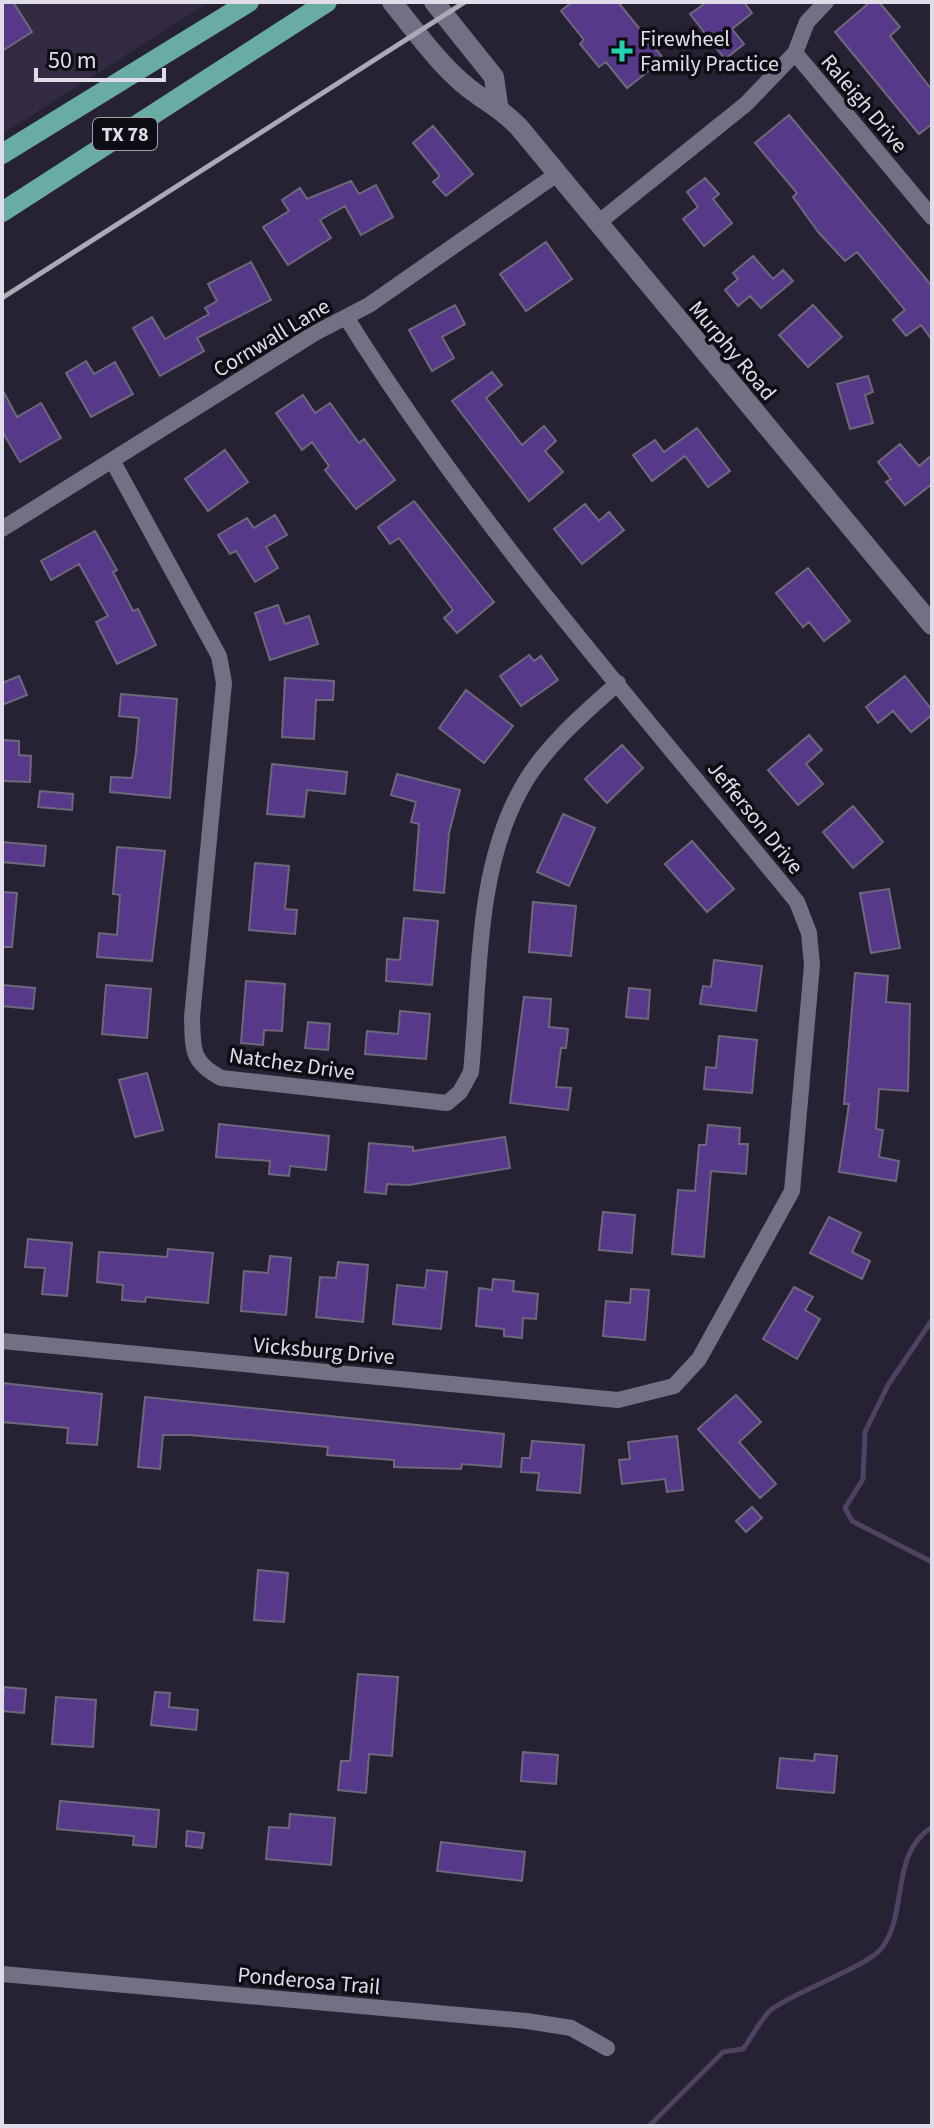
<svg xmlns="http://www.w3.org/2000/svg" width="934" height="2128" font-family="'Source Sans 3',sans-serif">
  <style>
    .built { fill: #322b41 }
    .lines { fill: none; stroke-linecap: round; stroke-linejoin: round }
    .stream { stroke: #4e4360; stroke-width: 5 }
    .building { fill: #563988; stroke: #6d687c; stroke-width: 2 }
    .street { stroke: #756f84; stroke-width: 16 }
    .secondary { stroke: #756f84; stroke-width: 20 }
    .primary { stroke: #68aca3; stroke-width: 20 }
    .rail { stroke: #aca8b5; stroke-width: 5 }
    .poi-dot { fill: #20d5b0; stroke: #0f0d14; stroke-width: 3 }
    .labels { text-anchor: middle; stroke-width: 7; stroke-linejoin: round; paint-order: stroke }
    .shield { fill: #0f0d14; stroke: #a19fa9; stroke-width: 2 }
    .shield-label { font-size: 20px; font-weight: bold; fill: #e0dde9 }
    .poi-label { font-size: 22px; fill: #e0dde9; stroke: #0f0d14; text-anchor: start }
    .street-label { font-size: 22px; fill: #e0dde9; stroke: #0f0d14 }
  </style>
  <rect width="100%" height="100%" fill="#272233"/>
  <path class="built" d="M2,2H209L2,134Z"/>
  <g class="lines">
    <path class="stream" d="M932,1320L888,1385L865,1432L863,1479L845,1508L852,1521L932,1562
      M649,2126L723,2052L743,2049C752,2037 761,2018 772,2009C794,1992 868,1966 881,1949C909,1914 889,1854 932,1827"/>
  </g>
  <path class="building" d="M2,2H13L32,32L2,51Z
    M572,2H618L664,59L627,88L606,62L599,67L580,44L584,40L561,11Z
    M707,2H744L752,13L732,29L744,44L725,59L690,14Z
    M870,2H879L900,27L890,36L932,90V124L919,134L835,32Z
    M789,115L932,286V340L921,325L906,336L893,320L905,310L857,252L845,261L819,233L793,197L797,193L755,143Z
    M433,126L473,174L446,196L433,182L440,176L413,143Z
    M705,178L719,194L713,199L732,223L704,246L683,219L698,207L687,192Z
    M351,181L359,194L376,185L393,217L361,235L345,206L320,220L331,238L288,265L263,227L289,211L282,200L300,188L307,199Z
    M546,242L572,279L526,311L500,274Z
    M753,256L773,279L783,270L793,281L761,308L750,296L738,306L725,290L738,279L733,273Z
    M251,262L271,300L197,338L204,351L160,376L133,328L152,317L165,339L209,314L205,308L217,301L208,284Z
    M455,305L465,324L442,337L454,358L432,371L409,330Z
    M813,305L842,337L808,367L779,335Z
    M86,361L94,374L115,362L133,394L91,417L66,373Z
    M492,372L502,385L486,398L522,445L544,426L556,441L545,451L563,472L529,501L452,401Z
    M868,376L873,392L865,395L873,423L850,429L837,384Z
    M2,389L17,417L41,403L61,438L20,462L2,431Z
    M303,395L315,413L330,403L359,443L364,439L395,480L356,509L325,470L329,466L312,442L302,450L276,413Z
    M697,428L730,471L708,487L685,456L652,481L633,455L655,440L664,452Z
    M900,444L919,466L932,455V484L905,505L886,482L891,479L878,462Z
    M225,450L248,482L208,511L185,479Z
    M414,501L494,602L457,633L444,618L453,610L399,538L390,544L378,527Z
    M585,504L599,521L609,512L624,530L582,564L554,529Z
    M275,515L287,535L266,547L278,568L255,582L236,551L230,554L218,535L247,518L254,528Z
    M95,531L117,570L113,572L133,611L138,609L156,645L117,664L96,622L108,616L79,564L51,580L41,561Z
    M808,568L850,621L824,641L809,622L803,627L776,593Z
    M278,605L285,624L309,616L318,644L270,660L255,613Z
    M529,655L534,661L541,656L558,680L521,706L500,676Z
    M19,676L27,695L2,705V683Z
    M905,676L932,710V715L911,732L893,711L878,723L866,707Z
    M285,678L334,681L333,700H316L314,739L282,737Z
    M466,690L513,726L484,763L439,728Z
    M121,694L177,699L170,798L110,792L111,777L132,778L136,753L139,718L119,716Z
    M809,735L822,750L806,764L823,784L798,805L768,770Z
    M2,740L19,741V755L31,756L30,782L2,781Z
    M622,745L643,768L607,803L585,779Z
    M272,764L347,772L345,794L307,790L304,817L267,814Z
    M397,774L460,790L449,833L444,893L414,890L419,824L411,822L416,802L391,795Z
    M40,791L73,794L72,810L38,807Z
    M853,806L883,842L853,868L823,832Z
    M563,814L595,828L569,886L537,872Z
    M692,841L734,889L707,912L665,864Z
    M2,842L46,846L44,866L2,862Z
    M117,847L165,851L152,961L97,957L99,933L117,935L120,895L113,894Z
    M255,863L289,866L285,909L297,910L295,934L249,930Z
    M889,889L900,948L871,953L860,893Z
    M2,892L17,893L12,947H2Z
    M533,902L576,906L571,956L529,952Z
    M404,918L438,921L432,985L386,981L387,959L400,960Z
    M714,960L762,966L756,1011L700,1004L703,986L711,987Z
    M855,973L888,976L886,1002L910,1004L908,1091L879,1089L876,1129L883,1130L879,1157L899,1161L896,1181L839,1172L849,1104H844Z
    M246,981L285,984L282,1031L264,1030L263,1045L241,1043Z
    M2,985L35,988L33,1009L2,1006Z
    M106,985L151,989L147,1038L102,1034Z
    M629,988L650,990L648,1019L626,1017Z
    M524,997L551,999L549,1027L568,1029L566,1048H561L556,1087L571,1088L568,1110L510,1103Z
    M400,1011L430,1014L426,1059L365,1054L367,1031L398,1034Z
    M308,1022L330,1024L328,1050L305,1048Z
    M719,1036L757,1040L752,1093L704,1089L706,1067L716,1068Z
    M147,1073L163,1130L135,1137L119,1080Z
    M219,1124L329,1136L326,1170L290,1166L289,1176L269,1174L270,1161L216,1157Z
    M708,1125L740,1128L739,1144H748L746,1174L711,1171L704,1257L672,1254L678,1190L695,1191L699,1145H706Z
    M505,1137L510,1168L409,1185L387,1184L386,1194L365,1192L369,1143L413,1147V1151Z
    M603,1212L635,1215L632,1253L599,1250Z
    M829,1217L861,1233L852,1252L870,1261L862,1279L810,1253Z
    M28,1239L72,1243L67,1296L42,1294L45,1268L25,1267Z
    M168,1249L213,1253L208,1303L146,1297L145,1302L122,1300L123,1285L97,1282L99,1252L167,1257Z
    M270,1256L291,1258L286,1315L241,1311L244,1271L268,1273Z
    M338,1262L368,1265L363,1322L316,1317L320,1277L336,1278Z
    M427,1270L447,1272L441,1329L393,1324L397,1285L425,1288Z
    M493,1279L514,1281L513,1291L538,1294L536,1319L523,1318L522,1338L504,1336V1329L476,1326L479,1288L492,1290Z
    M794,1287L813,1297L805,1310L820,1319L797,1359L763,1339Z
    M631,1289L649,1290L645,1340L603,1336L606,1301L630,1303Z
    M2,1383L102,1394L97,1445L67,1443L68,1428L2,1422Z
    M736,1395L761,1422L739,1442L776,1484L760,1498L698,1429Z
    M145,1397L504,1434L501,1467L462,1464L461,1469L394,1467V1460L327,1455L328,1447L189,1435H163L160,1469L138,1467Z
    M677,1436L683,1490L667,1492L665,1479L622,1484L619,1460L630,1459L628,1442Z
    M532,1441L584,1445L580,1493L537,1490L539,1473L521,1472L522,1458H530Z
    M752,1507L762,1518L746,1532L736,1521Z
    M258,1570L288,1573L284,1622L254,1620Z
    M358,1674L398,1677L392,1756L369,1754L366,1793L338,1790L341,1761H350Z
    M4,1687L26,1689L24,1713L2,1711Z
    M155,1692L170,1693L169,1707L198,1710L196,1730L151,1725Z
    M56,1697L96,1700L93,1747L52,1744Z
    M523,1752L558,1755L556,1784L521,1781Z
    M815,1754L837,1756L834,1793L777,1788L780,1758L814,1761Z
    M60,1801L159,1810L156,1847L133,1845L134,1836L57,1829Z
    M290,1814L335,1818L331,1865L266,1859L269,1827L289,1828Z
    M187,1831L204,1833L202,1848L186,1846Z
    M441,1842L525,1852L522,1881L437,1871Z"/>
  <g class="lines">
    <path class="street" d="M795,53L932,217
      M598,223L746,104L795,53L807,22L826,2
      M112,460L219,656L224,683L192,1017C193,1050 191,1062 221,1078L447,1103L460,1092L471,1072C480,981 475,874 520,791C541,750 584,713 618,683
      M2,529L315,333L369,305L557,174
      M2,1341L618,1400L674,1386L699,1359L792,1191L812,965L809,933L797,902C641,711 476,526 346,317
      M2,1974L527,2021L571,2028L607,2048"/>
    <path class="secondary" d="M392,2C417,33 445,73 478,95C495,107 503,111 518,126L932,625
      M434,2L494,77L498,105"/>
    <path class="primary" d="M2,154L249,2
      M2,212L327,2"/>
    <path class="rail" d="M2,298L465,2"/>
  </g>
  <path class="poi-dot" d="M618 39h8v8h8v8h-8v8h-8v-8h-8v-8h8z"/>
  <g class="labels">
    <rect class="shield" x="93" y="118" width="64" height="32" rx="6"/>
    <g class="shield-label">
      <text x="125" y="141">TX 78</text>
    </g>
    <g class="poi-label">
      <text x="640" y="46">Firewheel<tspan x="640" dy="25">Family Practice</tspan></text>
    </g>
    <g class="street-label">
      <text transform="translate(865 103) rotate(50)" y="8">Raleigh Drive</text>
      <text transform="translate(271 337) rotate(-31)" y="8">Cornwall Lane</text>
      <text transform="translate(733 350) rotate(50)" y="8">Murphy Road</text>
      <text transform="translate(756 817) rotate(51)" y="8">Jefferson Drive</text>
      <text transform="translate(292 1063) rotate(8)" y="8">Natchez Drive</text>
      <text transform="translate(324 1350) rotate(5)" y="8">Vicksburg Drive</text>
      <text transform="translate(309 1980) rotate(5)" y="8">Ponderosa Trail</text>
    </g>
  </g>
  <rect width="934" height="2128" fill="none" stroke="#e0dde9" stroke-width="8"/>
  <path d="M36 68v12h128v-12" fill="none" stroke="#e0dde9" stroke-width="4"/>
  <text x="48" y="68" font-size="24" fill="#e0dde9" stroke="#0f0d14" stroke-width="6" paint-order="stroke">50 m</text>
</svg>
